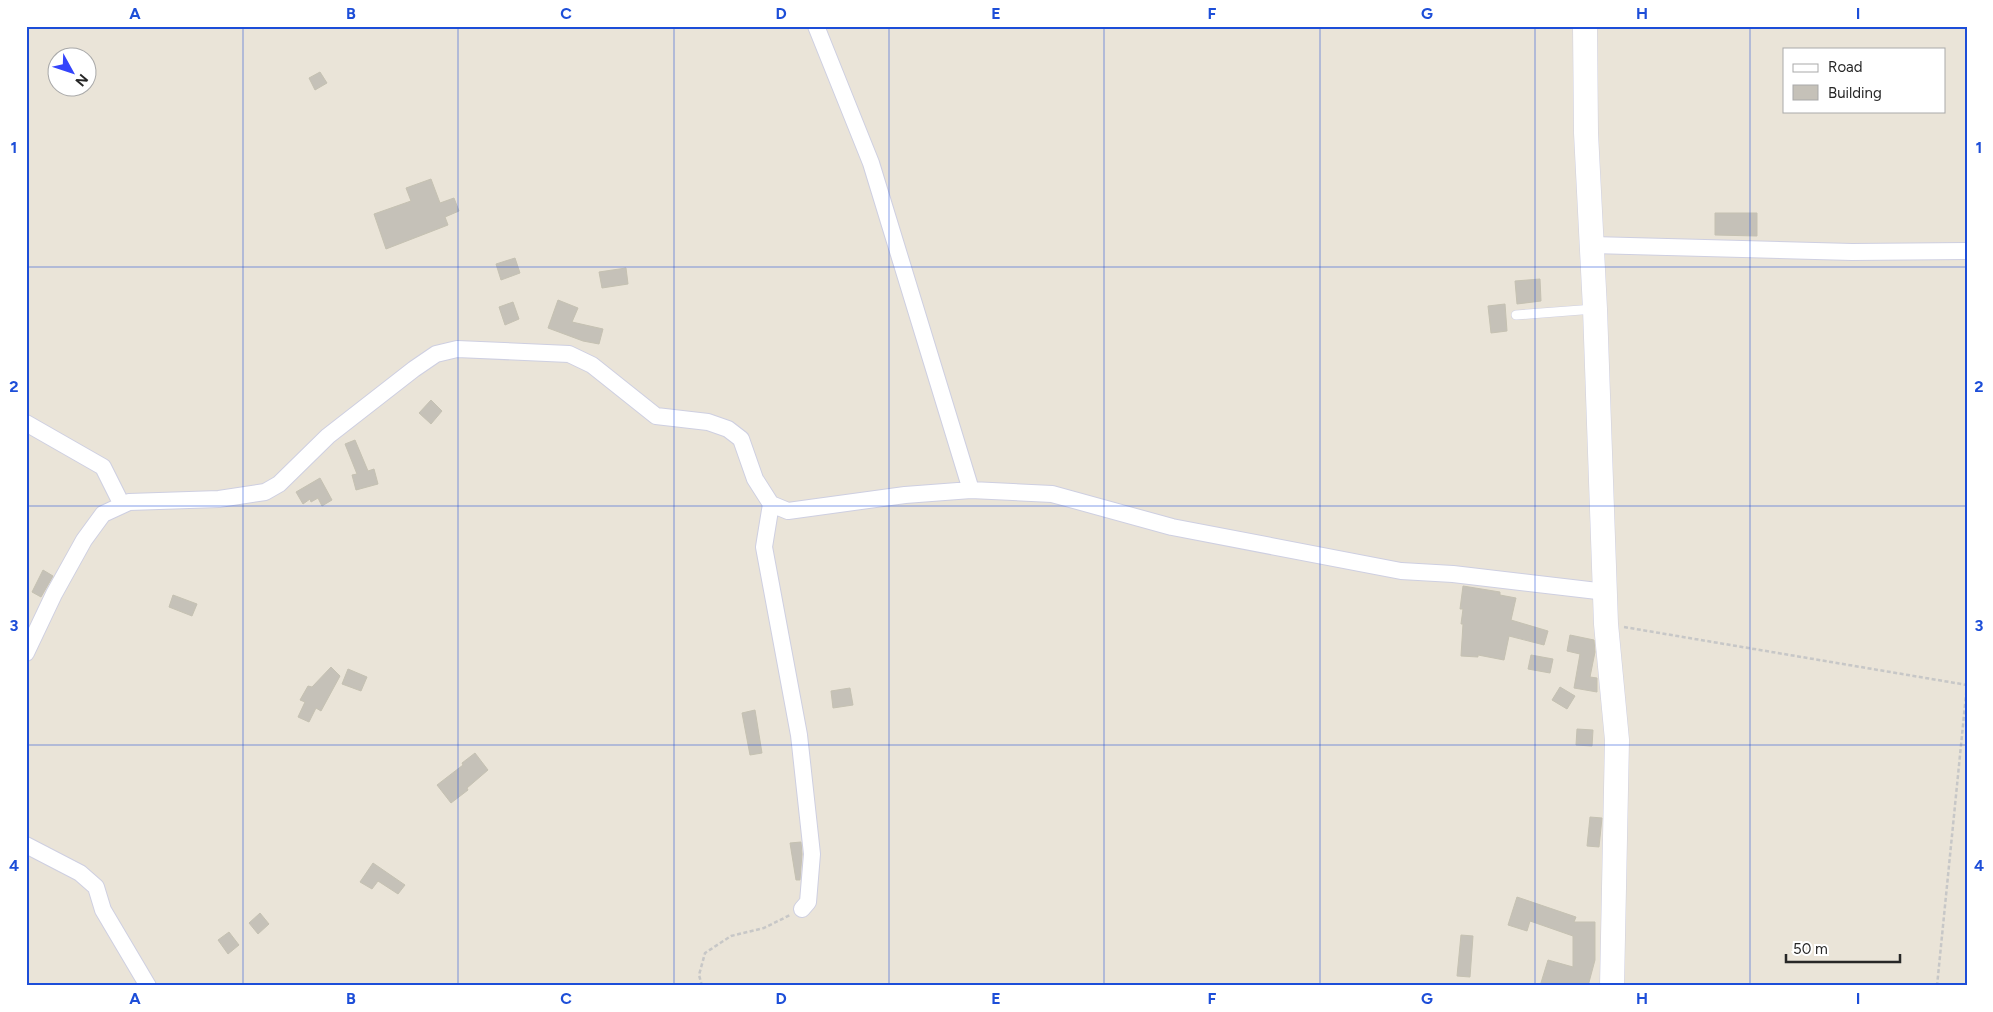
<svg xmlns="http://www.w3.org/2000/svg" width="1993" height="1012" font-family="Figtree,sans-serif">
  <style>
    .building { fill: #c5c1b8; stroke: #c5c1b2 }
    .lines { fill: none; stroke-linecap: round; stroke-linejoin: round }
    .lane-casing { stroke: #cecfe1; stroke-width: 10 }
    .street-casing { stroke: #cecfe1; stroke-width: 18 }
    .secondary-casing { stroke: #cecfe1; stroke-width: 25 }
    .path { stroke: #c7c7c7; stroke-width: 2.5; stroke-dasharray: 4 2.5; stroke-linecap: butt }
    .lane { stroke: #fff; stroke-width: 9 }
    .street { stroke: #fff; stroke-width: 16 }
    .secondary { stroke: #fff; stroke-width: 24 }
    .grid { fill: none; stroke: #1d4ed8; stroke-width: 1; stroke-opacity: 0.55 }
    .neatline { fill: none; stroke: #1d4ed8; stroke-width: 2 }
    .grid-label { font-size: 16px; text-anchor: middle; font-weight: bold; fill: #1d4ed8 }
  </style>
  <rect width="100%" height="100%" fill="#eae4d8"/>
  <path class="building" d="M320,72L327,83L315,90L309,78Z
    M431,179L440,203L454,198L459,211L445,217L448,225L386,249L374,214L411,201L406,188Z
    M1715,213H1757V236L1715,235Z
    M515,258L520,273L501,280L496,264Z
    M626,268L628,284L602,288L599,272Z
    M1540,279L1541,301L1517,304L1515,281Z
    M558,300L578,308L572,322L603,329L599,344L583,341L548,328Z
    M513,302L519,319L505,325L499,307Z
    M1505,304L1507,331L1491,333L1488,306Z
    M431,400L442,411L431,424L419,413Z
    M355,440L368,471L374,469L378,484L356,490L352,475L357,474L345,444Z
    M320,478L332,500L322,506L318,498L311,502L310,499L303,504L296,492Z
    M43,570L53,576L41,597L32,592Z
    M1463,586L1500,592V595L1516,598L1511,620L1548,631L1544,645L1509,636L1504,660L1478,655V657L1461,656L1463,624H1461L1463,609H1460Z
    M173,595L197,604L192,616L169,607Z
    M1570,635L1594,640L1595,652L1590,677L1597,678V692L1574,688L1580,654L1567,651Z
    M1531,655L1553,659L1550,673L1528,669Z
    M331,667L340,676L321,711L316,708L309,722L298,717L305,702L300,700L308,686L312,687Z
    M348,669L367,677L361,691L342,684Z
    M1560,687L1575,696L1567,709L1552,700Z
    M850,688L853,705L833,708L831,691Z
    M755,710L762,753L750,755L742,713Z
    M1577,729L1593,730L1592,746L1576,745Z
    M475,753L488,770L467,788L468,790L451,803L437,785L463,765L462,763Z
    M1590,817L1602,818L1599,847L1587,846Z
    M801,842L802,854L800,880H796L790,843Z
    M373,863L405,885L398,894L378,881L372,889L360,882Z
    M1517,897L1576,917L1574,922H1595V960L1588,986H1540L1548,960L1573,967V936L1530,921L1527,931L1508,925Z
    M260,913L269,924L258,934L249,923Z
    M229,932L239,945L228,954L218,940Z
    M1461,935L1473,936L1470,977L1457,976Z"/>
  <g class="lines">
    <defs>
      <path id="lane" d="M1516,315L1594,309"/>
      <path id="street" d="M816,26L871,163L971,490
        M1592,245L1852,252L1967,251
        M26,423L103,467L122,505
        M771,504L764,547L799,735L812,854L808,902L802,909
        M26,653L54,594L84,540L103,514L129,502L219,499L265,492L279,484L328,436L414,369L436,354L457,349L569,354L592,365L656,416L708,422L728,429L741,439L755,479L771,504L788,511L905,495L971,490L1052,494L1172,527L1401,571L1453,574L1606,592
        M26,845L80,873L96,887L103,910L148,986"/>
      <path id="secondary" d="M1585,26L1586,133L1595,309L1606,624L1617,740L1612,986"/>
    </defs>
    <use href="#lane" class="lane-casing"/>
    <use href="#street" class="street-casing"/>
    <use href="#secondary" class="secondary-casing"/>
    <path class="path" d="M1624,627L1967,685
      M702,986L699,975L705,953L731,936L764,928L790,915
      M1937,986L1967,685"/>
    <use href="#lane" class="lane"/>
    <use href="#street" class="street"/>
    <use href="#secondary" class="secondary"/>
  </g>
  <path class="grid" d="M243,26V986M458,26V986M674,26V986M889,26V986M1104,26V986M1320,26V986M1535,26V986M1750,26V986M26,267H1967M26,506H1967M26,745H1967"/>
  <rect width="1993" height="1012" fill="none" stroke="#ffffff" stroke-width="55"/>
  <rect x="1783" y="48" width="162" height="65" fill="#ffffff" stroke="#a9a9a9"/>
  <rect x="1793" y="64" width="25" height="8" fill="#ffffff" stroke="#a9a9a9"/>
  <text x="1828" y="72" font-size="15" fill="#272727">Road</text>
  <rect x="1793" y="85" width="25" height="15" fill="#c5c1b8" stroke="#a9a9a9"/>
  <text x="1828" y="98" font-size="15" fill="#272727">Building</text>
  <g transform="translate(72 72) rotate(130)"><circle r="24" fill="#ffffff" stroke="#a9a9a9"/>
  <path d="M0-4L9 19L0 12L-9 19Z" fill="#3444fb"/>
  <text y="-8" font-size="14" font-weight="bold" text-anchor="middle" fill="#272727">N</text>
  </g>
  <path d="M1786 954v8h114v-8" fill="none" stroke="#272727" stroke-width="2.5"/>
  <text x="1793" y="954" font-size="15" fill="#272727" stroke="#ffffff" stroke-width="4" paint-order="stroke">50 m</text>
  <rect x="28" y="28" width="1938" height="956" class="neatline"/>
  <g class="grid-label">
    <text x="135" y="19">A</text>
    <text x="351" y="19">B</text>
    <text x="566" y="19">C</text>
    <text x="781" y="19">D</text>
    <text x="996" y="19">E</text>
    <text x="1212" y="19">F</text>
    <text x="1427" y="19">G</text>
    <text x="1642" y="19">H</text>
    <text x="1858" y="19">I</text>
    <text x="14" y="153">1</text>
    <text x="1979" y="153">1</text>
    <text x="14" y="392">2</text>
    <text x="1979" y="392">2</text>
    <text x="14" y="631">3</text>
    <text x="1979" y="631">3</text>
    <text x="14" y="871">4</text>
    <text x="1979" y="871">4</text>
    <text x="135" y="1004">A</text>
    <text x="351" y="1004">B</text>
    <text x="566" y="1004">C</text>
    <text x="781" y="1004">D</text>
    <text x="996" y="1004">E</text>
    <text x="1212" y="1004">F</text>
    <text x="1427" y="1004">G</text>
    <text x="1642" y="1004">H</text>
    <text x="1858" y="1004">I</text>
  </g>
</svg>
